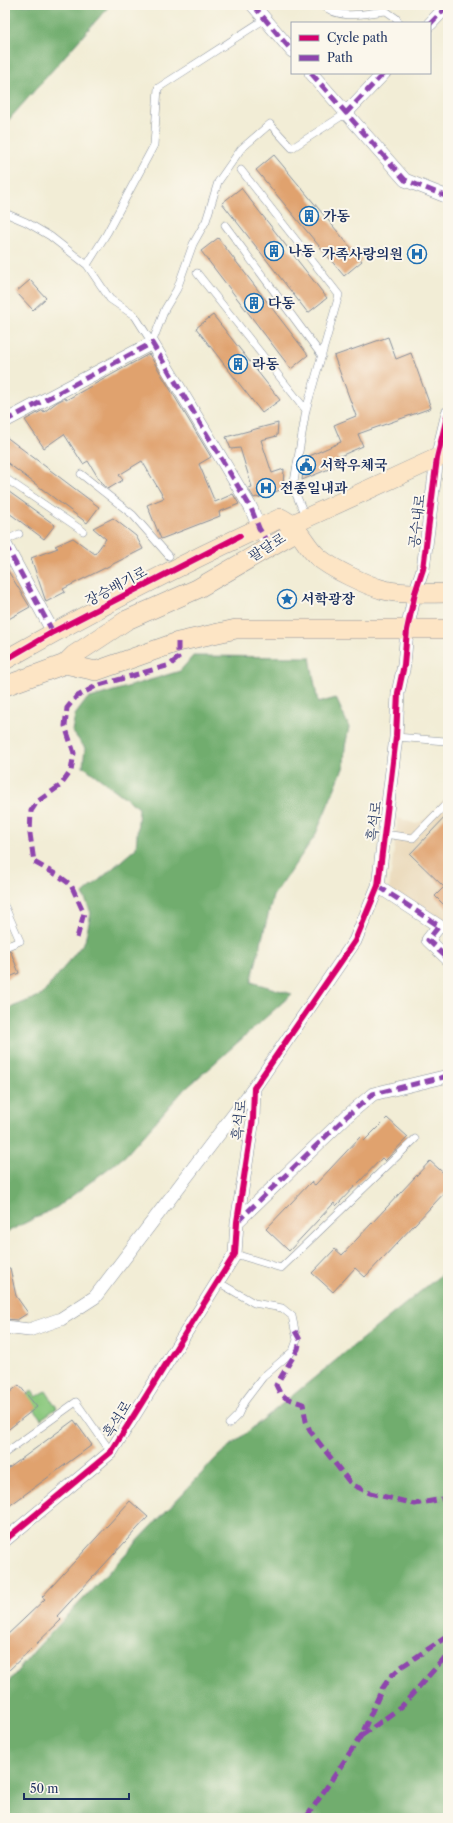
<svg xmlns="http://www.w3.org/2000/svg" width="453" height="1823" font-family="'Libre Caslon Text','Noto Serif KR',serif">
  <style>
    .built { fill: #ead9ba }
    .green { fill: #8cc97f; stroke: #547c6e }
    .forest { fill: #71ad6e; stroke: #466e66 }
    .building { fill: #e0a26e }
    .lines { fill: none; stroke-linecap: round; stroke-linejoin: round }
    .lane-casing { stroke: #868e9a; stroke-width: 8 }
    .street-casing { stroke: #868e9a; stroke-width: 14 }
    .secondary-casing { stroke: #868e9a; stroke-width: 20 }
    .lane { stroke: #fff; stroke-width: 7 }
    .street { stroke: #fff; stroke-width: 13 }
    .secondary { stroke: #fde5c5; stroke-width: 19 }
    .quiet { stroke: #8e44ad; stroke-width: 5; stroke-dasharray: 10 5; stroke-linecap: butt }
    .cycleway-casing { stroke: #fbf7ec; stroke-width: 8 }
    .cycleway { stroke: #d6006c; stroke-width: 6 }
    .labels { text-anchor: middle; stroke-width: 4; stroke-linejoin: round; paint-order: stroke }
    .poi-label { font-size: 14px; font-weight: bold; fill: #1b2f5e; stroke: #fbf7ec; text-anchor: start }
    .street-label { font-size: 14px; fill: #1b2f5e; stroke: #fbf7ec }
  </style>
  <rect width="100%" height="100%" fill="#fbf7ec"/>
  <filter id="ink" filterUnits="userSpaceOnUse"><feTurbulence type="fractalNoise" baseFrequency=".025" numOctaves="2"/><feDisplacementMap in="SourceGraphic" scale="8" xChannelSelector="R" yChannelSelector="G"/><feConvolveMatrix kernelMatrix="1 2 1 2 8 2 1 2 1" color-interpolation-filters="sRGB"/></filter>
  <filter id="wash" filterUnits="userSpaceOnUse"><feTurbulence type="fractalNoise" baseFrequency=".012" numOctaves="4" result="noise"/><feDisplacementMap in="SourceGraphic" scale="16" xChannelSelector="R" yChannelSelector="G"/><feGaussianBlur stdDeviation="0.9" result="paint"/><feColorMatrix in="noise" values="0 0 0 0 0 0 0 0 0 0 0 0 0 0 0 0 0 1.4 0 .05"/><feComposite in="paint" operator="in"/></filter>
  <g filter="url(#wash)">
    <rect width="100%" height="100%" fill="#f2edd6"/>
    <path class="built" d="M448,796V929L389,889L398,818L416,824L425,819Z"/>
    <path class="green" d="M32,1391L36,1397L46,1391L57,1408L41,1419L25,1396Z"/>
    <path class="forest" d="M5,5H110L5,124Z
      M193,656L310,657L318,703L336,698L349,727L345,747L344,766L315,836L273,896L251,982L292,994L181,1093L125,1156L57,1207L5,1233V1010L42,995L85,941L91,913L83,894L136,848L139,808L83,766L85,748L72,731L75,715L87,699L180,671Z
      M448,1269V1818H5V1686L35,1650L218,1456Z"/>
    <g id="blocks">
      <path class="building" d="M274,155L362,261L344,276L256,170Z
        M241,188L327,298L308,313L222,203Z
        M218,238L308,355L291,369L201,251Z
        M30,280L46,298L33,310L16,292Z
        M213,315L280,400L262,413L196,328Z
        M388,337L396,359L411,353L431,408L358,434L363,446L338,457L341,464L302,480L305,458L341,442L334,425L356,416L334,356Z
        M149,354L211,457L199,464L215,502L233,494L239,504L219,512L220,516L161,539L147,505L164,498L142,461L119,475L123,480L108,489L102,484L88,461L83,464L64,434L44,448L25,420L43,410L44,412L57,402L65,398L66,400Z
        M278,423L277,436L261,440L272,473L284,469L283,489L258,498L257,497L254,498L248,488L252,487L240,448L231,449L226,437Z
        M5,436L99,507L87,523L5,461Z
        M5,489L55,525L44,539L5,510Z
        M113,518L136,536L143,549L63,589L65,592L46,602L31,558L58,548L55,546L73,538L95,554L106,539L93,528Z
        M5,566L30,607L5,621Z
        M448,814V909L435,896L444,887L410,854Z
        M10,950L19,973L5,979V952Z
        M387,1118L408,1137L385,1161L382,1158L336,1206L334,1203L289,1251L266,1229L311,1182L315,1185L360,1137L364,1141Z
        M430,1161L448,1177V1189L365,1277L355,1268L333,1292L312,1273L335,1249L342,1255Z
        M5,1268H10L16,1296L28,1313L17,1320L5,1319Z
        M19,1385L37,1407L5,1432V1396Z
        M74,1420L92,1445L5,1509V1471Z
        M130,1501L148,1517L57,1616L61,1620L5,1674V1637L45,1599L42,1597Z"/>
    </g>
  </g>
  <g filter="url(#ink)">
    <use href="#blocks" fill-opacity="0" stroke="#868e9a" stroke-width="1"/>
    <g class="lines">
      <defs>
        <path id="lane" d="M323,5C340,21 366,13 386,11L396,18L399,23
          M241,170L339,295L306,410L294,482L295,492L306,518
          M5,213L26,222L50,236L87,265L110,299L135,316L152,343
          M225,225L322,356
          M87,265L107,233L154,145L158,88L265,19
          M197,273L306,410
          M152,343L165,309L177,289L193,244L206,221L218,182L241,149L270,124L292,148L345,114
          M81,474L133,515L169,556
          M5,478L83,531
          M5,541L19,534
          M396,737L445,741L448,738
          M384,834L413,838L448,802
          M5,907L20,941L5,947
          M235,1254L281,1268L415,1139
          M218,1282L254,1303L282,1308L292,1316L297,1340L293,1351L263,1377L244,1402L238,1415L229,1424
          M5,1453L76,1402L111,1452"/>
        <path id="street" d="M253,5L292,51
          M430,24L448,5
          M311,73L405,180L448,197
          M345,114L384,73
          M5,421L152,343L251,508L259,528L270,547
          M5,544L53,632
          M378,886L439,926L428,940L448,959
          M237,1222L347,1116L373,1094L448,1076
          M5,1327L29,1330L61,1319L95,1297L254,1088
          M5,1540L111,1452L235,1254L237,1222L253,1119L254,1088L355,941L378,886L396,737L398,693L404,665L407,630L415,593L423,569L437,458L448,413"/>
        <path id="secondary" d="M293,524L448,453
          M5,660C95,609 187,561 281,518C302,529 303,544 318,557C332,569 366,585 384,590C404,595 427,593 448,593
          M65,664L96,671L178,642L236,629H448
          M5,686L65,664L74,655L127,620L197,589L290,535L293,524"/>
      </defs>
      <use href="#lane" class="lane-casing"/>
      <use href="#street" class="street-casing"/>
      <use href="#secondary" class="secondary-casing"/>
      <use href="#lane" class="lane"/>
      <use href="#street" class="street"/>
      <use href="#secondary" class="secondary"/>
      <path class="quiet" d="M253,5L292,51
        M430,24L448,5
        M311,73L405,180L448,197
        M345,114L384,73
        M5,421L152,343L251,508L259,528L270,547
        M5,544L53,632
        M378,886L439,926L428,940L448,959
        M77,938L84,913L71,885L59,876L34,862L30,834L31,811L37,802L61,785L71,771L74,753L65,726L67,708L76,697L96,686L170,665L178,658V642
        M237,1222L347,1116L373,1094L448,1076
        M295,1331L300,1340L298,1349L276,1385L280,1393L286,1398L303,1404L306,1421L310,1431L351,1484L370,1493L415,1504L448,1498
        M361,1736L401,1707L448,1654
        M306,1818L361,1736L382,1689L390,1677L401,1667L448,1636"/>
      <defs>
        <path id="cycleway" d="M5,660L53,632L240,536
          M5,1540L111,1452L235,1254L237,1222L253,1119L254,1088L355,941L378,886L396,737L398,693L404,665L407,630L415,593L423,569L437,458L448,413"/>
      </defs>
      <use href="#cycleway" class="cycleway-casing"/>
      <use href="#cycleway" class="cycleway"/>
    </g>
  </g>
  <defs>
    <symbol id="building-ring" viewBox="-11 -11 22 22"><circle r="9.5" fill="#fbf7ec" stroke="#1f6fb2" stroke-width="1.5"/><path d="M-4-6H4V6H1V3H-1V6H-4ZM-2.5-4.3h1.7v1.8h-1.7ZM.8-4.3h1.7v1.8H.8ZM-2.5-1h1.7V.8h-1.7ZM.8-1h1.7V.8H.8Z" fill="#1f6fb2"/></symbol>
    <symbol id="hospital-ring" viewBox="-11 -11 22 22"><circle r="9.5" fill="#fbf7ec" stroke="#1f6fb2" stroke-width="1.5"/><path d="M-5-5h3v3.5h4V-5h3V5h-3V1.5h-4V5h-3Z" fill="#1f6fb2"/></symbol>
    <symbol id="civic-ring" viewBox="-11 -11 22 22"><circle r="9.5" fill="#fbf7ec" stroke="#1f6fb2" stroke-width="1.5"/><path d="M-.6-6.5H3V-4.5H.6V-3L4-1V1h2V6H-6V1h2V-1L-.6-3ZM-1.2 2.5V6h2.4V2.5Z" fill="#1f6fb2"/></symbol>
    <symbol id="sight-ring" viewBox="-11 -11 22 22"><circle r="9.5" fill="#fbf7ec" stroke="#1f6fb2" stroke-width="1.5"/><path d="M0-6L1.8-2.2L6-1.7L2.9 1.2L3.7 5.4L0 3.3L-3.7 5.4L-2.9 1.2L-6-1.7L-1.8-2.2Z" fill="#1f6fb2"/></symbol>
  </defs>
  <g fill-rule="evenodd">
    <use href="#building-ring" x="298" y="205" width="22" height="22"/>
    <use href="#building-ring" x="263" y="240" width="22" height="22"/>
    <use href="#hospital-ring" x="406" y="243" width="22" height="22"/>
    <use href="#building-ring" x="243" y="292" width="22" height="22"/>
    <use href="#building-ring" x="227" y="353" width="22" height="22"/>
    <use href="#civic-ring" x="295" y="454" width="22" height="22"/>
    <use href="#hospital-ring" x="255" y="477" width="22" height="22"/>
    <use href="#sight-ring" x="276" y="588" width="22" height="22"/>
  </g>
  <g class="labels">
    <g class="poi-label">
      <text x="323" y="221">가동</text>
      <text x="288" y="256">나동</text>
      <text x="403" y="259" text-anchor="end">가족사랑의원</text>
      <text x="268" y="308">다동</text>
      <text x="252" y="369">라동</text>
      <text x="320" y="470">서학우체국</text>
      <text x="280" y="493">전종일내과</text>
      <text x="301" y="604">서학광장</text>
    </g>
    <g class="street-label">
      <text transform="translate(417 521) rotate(-83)" y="5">공수내로</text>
      <text transform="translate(267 547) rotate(-32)" y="5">팔달로</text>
      <text transform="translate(116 586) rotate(-28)" y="5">장승배기로</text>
      <text transform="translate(374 821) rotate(-83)" y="5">흑석로</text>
      <text transform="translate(239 1120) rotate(-84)" y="5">흑석로</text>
      <text transform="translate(117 1419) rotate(-58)" y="5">흑석로</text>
    </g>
  </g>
  <rect width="453" height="1823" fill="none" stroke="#fbf7ec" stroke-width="20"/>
  <rect x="291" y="22" width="140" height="52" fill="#fbf7ec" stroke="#a1a7b3"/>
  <rect x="299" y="35" width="20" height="6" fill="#d6006c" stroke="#a1a7b3"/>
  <text x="327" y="42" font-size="12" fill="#1b2f5e">Cycle path</text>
  <rect x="299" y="55" width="20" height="6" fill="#8e44ad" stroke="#a1a7b3"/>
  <text x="327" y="62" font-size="12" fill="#1b2f5e">Path</text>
  <path d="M24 1793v6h105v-6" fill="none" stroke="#1b2f5e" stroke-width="2"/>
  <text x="30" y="1793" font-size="12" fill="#1b2f5e" stroke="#fbf7ec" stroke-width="3" paint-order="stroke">50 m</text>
</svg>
